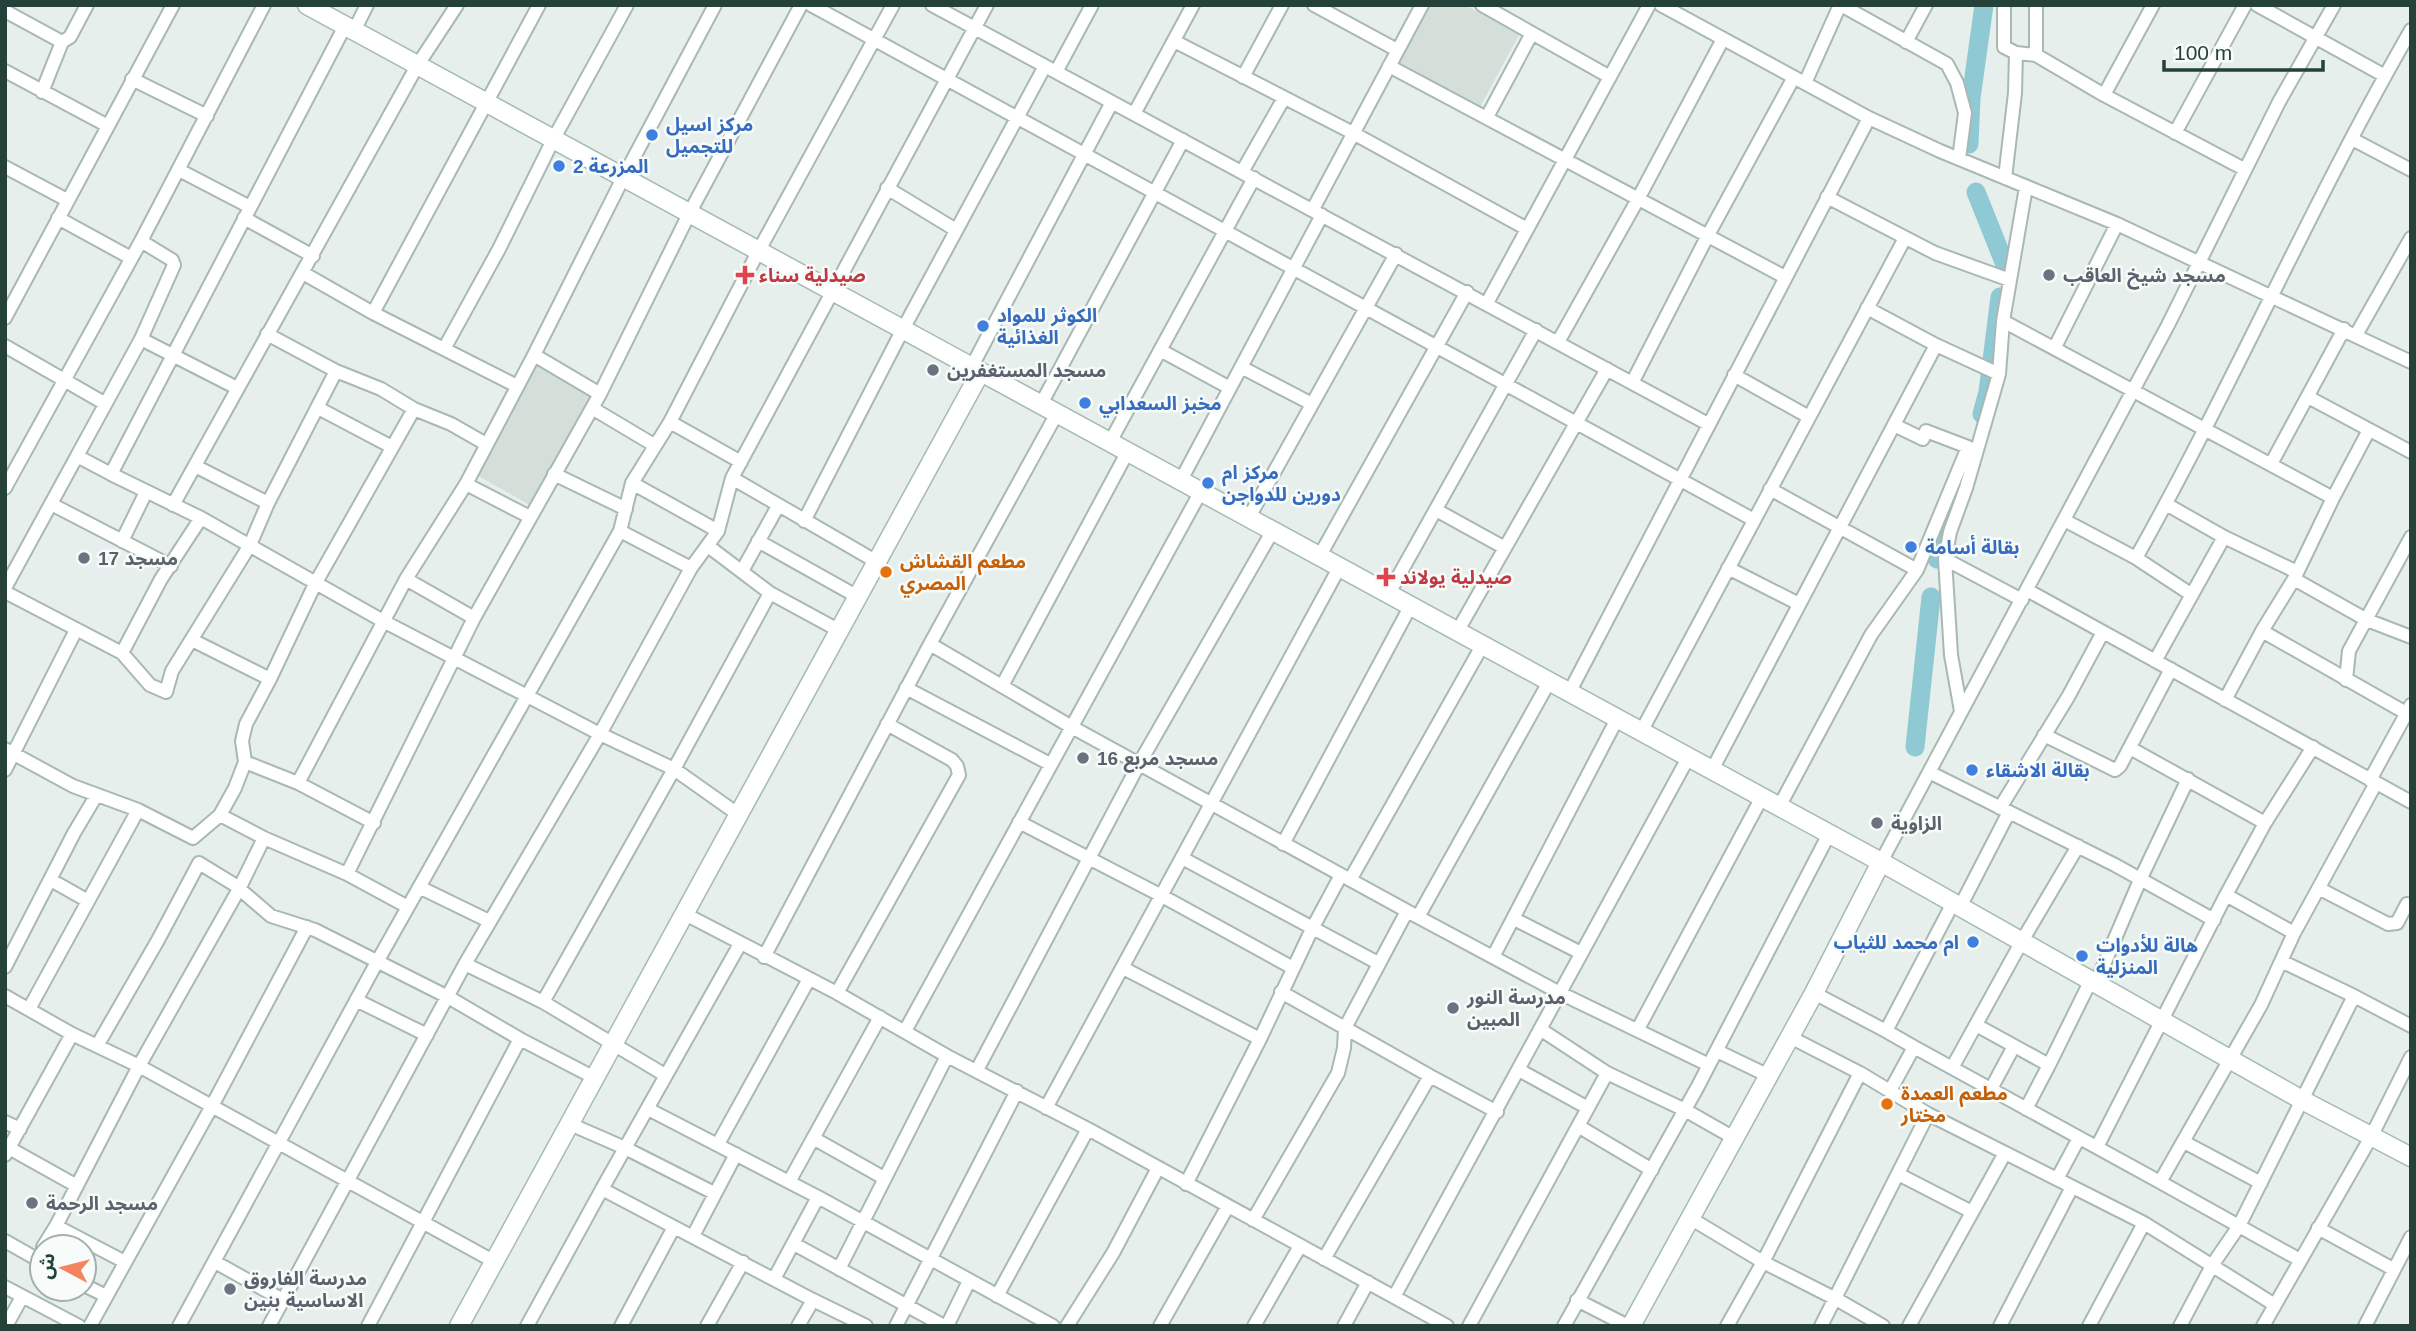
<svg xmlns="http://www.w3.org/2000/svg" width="2416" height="1331" font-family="Arial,'Noto Sans Arabic',sans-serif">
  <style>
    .built { fill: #d4dfda }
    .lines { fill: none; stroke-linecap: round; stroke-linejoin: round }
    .river { stroke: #8ec9d4; stroke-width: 19 }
    .street-casing { stroke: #a8b8b2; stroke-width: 16 }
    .secondary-casing { stroke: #a4bbb3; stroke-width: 21 }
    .street { stroke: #fff; stroke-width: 12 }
    .secondary { stroke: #fff; stroke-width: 18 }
    .shop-dot { fill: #3f7fe0; stroke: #f7fbf9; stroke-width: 2.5 }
    .health-dot { fill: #e0444e; stroke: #f7fbf9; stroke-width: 2.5 }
    .worship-dot { fill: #6b7280; stroke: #f7fbf9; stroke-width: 2.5 }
    .food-dot { fill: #e8710a; stroke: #f7fbf9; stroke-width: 2.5 }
    .labels { text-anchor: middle; stroke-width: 5; stroke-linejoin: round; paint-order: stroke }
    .shop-label { font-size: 19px; font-weight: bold; fill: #366cbe; stroke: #f7fbf9; text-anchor: start }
    .health-label { font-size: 19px; font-weight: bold; fill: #be3a42; stroke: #f7fbf9; text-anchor: start }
    .worship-label { font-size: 19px; font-weight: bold; fill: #5b616d; stroke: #f7fbf9; text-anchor: start }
    .food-label { font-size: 19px; font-weight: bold; fill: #c56008; stroke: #f7fbf9; text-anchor: start }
  </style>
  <rect width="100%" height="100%" fill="#e6efeb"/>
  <path class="built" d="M1430,5H1465L1519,35L1480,107L1399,63Z
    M538,363L594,395L531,506L475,474Z"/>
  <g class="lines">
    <path class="river" d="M1969,144L1971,98L1984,5
      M1976,192L2004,262
      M1982,414L1988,392L2000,297
      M1937,559L1949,523
      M1915,747L1931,597"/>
    <defs>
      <path id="street" d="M811,5L1754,520
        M932,5L1708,424
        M1314,5L1397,50
        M1482,5L1610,77
        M1661,5L1869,118L1940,151L2117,224L2411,362
        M1841,5L1947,64L1957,83L1965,113L1959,159
        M2004,5V47L2016,53L2036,55L2104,95L2244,169
        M2257,5L2385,76
        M5,11L62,42
        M354,31L367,5
        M1174,41L1353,133L1527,229
        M1906,42L1926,5
        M2036,55V5
        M1389,66L1785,277
        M5,71L108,126
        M1056,72L1092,5
        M1243,77L1282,5
        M132,79L207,116
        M1805,83L1840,5
        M42,92L62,42L70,37L87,5
        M2104,95L2153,5
        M1134,114L1193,5
        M1487,117L1532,33
        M2175,133L2245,5
        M2352,139L2411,170
        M5,167L67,200
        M179,170L250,207
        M1242,172L1284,98
        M2005,178L2015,93L2016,53
        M887,188L956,230
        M1827,197L1935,253L2010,280
        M1313,209L1422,5
        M58,218L131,258
        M244,218L313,256
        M303,273L373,313L517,386
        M1487,303L1649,5
        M1867,308L1936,345L1999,374
        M373,313L539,5
        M5,318L173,5
        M2003,321L2333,498
        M267,334L336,371L381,389L414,409L451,424L486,444
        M2356,335L2411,238
        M141,339L237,388
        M1558,342L1638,199L1723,39
        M5,346L104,403
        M2055,347L2117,224
        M444,349L499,249L553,140L627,5
        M1160,350L1230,388
        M534,355L600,394
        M1241,367L1312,404
        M971,368L1112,102
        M1734,375L1809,417
        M1632,383L1707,237L1794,77
        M2308,397L2411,452
        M1040,406L1183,140
        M318,408L392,447
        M592,408L654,445
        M670,422L741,462
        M1109,444L1254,178
        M77,456L141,339L174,265L172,260L141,241
        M2271,464L2344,329
        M195,466L268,503
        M111,474L201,518L383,621L600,734L674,769L739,815
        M554,474L626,509
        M732,478L877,562
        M1180,482L1322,215
        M632,483L718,531
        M466,484L530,517
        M5,488L141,241L264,5
        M1770,489L1917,570
        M51,504L171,566
        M173,505L417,66L457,5
        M1436,510L1505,548
        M1248,519L1396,254
        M2064,520L2136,558C2233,385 2312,202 2411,30
        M804,521L902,331L1045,66
        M620,531L691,568
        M2224,537L2297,572
        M122,541L146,492
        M758,541L858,597
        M708,546L770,593L840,631
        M1319,557L1467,292
        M2136,558L2192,595
        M1945,559L2022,600
        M1728,568L1799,604
        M742,571L778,506
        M406,579L474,618
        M2294,579L2367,620L2411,637
        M5,588L77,456L111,474L345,26
        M2027,590L2411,802
        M5,592L122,653L150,685L166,692L172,671L250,545L268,503L336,371
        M1388,595L1536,330
        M2262,631L2406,713
        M1457,632L1607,369
        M192,640L270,679
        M930,644L1070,726L1418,917
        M122,653L161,579L201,518
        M2155,661L2224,537L2166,504
        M2346,680L2349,651L2411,537
        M1549,682L1418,917L1560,993L1709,1065
        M1002,686L1127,453
        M906,688L1050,764
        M1569,693L1869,118
        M2225,700L2262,631L2294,579L2333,498L2369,430
        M1961,711L1951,655L1945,559L1950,532L1966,488L1999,374L2003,321L2026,187
        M1641,732L1905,238
        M2044,735L2115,770L2120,766L2171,669
        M2130,748L2265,823
        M5,749L73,786L138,810L193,838L220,815L235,788L245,762L298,783L374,823
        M245,762L242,741L246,724L270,679L315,584L414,409
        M5,770L76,630
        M1712,770L1936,345
        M1929,772L2115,865L2214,920
        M2370,780L2411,705
        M298,783L406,579L466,484L534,355L623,178L715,5
        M1779,807L1871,635L1917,570L1968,447L1926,431L1923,439L1894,425
        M2000,808L2068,697L2103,632
        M220,815L264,838L347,874L408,907
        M1019,822L1162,896L1293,968
        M1283,844L1410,607
        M1182,858L1378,963
        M1881,862L2168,325L2279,102L2334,5
        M347,874L474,618L600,394L689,214L801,5
        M51,880L88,901
        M1350,880L1482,646
        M419,887L489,921
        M2320,889L2388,924L2397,923L2407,904
        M1960,907L2009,812
        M685,914L837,993L947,1056L1088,1129L1447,1326
        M1514,919L1581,953
        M2294,933L2226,895L2265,823L2313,747
        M764,957L930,644L1056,415
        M1493,957L1617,719
        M2283,962L2354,996
        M465,964L543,1002L665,1075
        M5,967L74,833L96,796
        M1123,968L1260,1039
        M2096,983L2140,880L2188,779
        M1281,992L1345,1028L1407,911
        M837,993L959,775L957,766L952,760L887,724
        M1814,993L1886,1031
        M5,996L72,1034L139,1066L495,1262
        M356,1000L427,1035
        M543,1002L674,769L770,593
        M29,1009L138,810
        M1976,1025L2049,1065L2091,980
        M1540,1029L1607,1073L1685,1110L1734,1138
        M1638,1029L1762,797
        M905,1031L1200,493
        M1790,1037L1860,1073L1928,1114L2144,1223L2275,1305
        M97,1046L158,940L199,863L235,885L271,916L315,930L448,997L520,1039L595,1078
        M1914,1047L2160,1182
        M1717,1051L1769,1076
        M1952,1068L2022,941L2078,846
        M977,1070L1139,764L1272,532
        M1519,1070L1588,1108
        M1991,1089L2014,1046
        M1890,1091L1914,1047L1886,1031L1953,903
        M1046,1108L1339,568
        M648,1109L818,1197L1053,1326
        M2026,1109L2049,1065
        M5,1122L20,1129
        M570,1124L625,1148L714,1193
        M1578,1126L1652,1170
        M813,1138L884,1178
        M2184,1142L2261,1183
        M718,1144L809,979
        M2097,1147L2226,895
        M9,1148L77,1186
        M5,1155L72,1034
        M1898,1174L1972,1212
        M2057,1179L2079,1138
        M789,1182L880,1017
        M1186,1184L1260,1039L1312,929L1341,875
        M602,1189L740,944
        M1690,1218L1763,1262L1836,1299L1883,1326
        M1253,1220L1338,1073L1344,1048L1345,1028L1430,1076
        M56,1226L125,1262
        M674,1227L813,1300L798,1326
        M2318,1228L2393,1269
        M693,1236L736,1154
        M5,1241L42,1262
        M794,1244L944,1326
        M43,1247L56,1226L139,1066L239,889L264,838
        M1324,1259L1430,1076L1497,1112
        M2300,1260L2160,1182L2261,1005L2294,933L2376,783
        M215,1262L283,1300
        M839,1269L947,1056
        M774,1279L818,1197
        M84,1285L106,1296
        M5,1287L79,1326
        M997,1296L1088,1129
        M1394,1297L1688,758
        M813,1300L866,1326
        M1577,1300L1628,1326
        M6,1326L22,1297
        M90,1326L212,1106L307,927
        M179,1326L377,962L620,531L632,483L670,422L758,252L893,5
        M269,1326L465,964L600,734L691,568L718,531L732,478L987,5
        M368,1326L520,1039
        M527,1326L602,1189L674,1227L621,1326
        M707,1326L743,1262
        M896,1326L1017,1091
        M947,1326L969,1281
        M1067,1326L1113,1253L1158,1168
        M1160,1326L1228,1206
        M1254,1326L1300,1246
        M1344,1326L1368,1282
        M1469,1326L1607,1073
        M1564,1326L1697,1088L1829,834
        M1727,1326L1763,1262L1860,1073
        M1821,1326L1928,1114
        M1909,1326L2005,1153
        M2000,1326L2072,1187
        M2089,1326L2144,1223
        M2180,1326L2213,1264L2239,1226L2354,996L2411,1026
        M2263,1326L2371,1137L2411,1057
        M2365,1326L2411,1237"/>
      <path id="secondary" d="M307,5L1881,862L2302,1100L2411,1157
        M459,1326L980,373
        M1631,1326L1814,993L1881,862"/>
    </defs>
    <use href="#street" class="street-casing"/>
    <use href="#secondary" class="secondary-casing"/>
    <use href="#street" class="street"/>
    <use href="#secondary" class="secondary"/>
  </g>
  <g class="shop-dot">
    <circle cx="652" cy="135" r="7"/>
    <circle cx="559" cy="166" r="7"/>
    <circle cx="983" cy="326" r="7"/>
    <circle cx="1085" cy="403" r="7"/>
    <circle cx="1208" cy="483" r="7"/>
    <circle cx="1911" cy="547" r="7"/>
    <circle cx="1972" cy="770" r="7"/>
    <circle cx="1973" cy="942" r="7"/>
    <circle cx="2082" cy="956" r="7"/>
  </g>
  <g class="health-dot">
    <path d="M741.5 264.5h7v7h7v7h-7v7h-7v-7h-7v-7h7z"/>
    <path d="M1382.5 566.5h7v7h7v7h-7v7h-7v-7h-7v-7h7z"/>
  </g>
  <g class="worship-dot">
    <circle cx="2049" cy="275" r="7"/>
    <circle cx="933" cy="370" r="7"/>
    <circle cx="84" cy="558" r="7"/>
    <circle cx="1083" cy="758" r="7"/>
    <circle cx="1877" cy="823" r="7"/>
    <circle cx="1453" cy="1008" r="7"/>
    <circle cx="32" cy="1203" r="7"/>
    <circle cx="230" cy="1289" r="7"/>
  </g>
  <g class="food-dot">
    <circle cx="886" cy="572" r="7"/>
    <circle cx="1887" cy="1104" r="7"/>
  </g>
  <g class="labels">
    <g class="shop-label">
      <text x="666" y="131">مركز اسيل<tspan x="666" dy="22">للتجميل</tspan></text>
      <text x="573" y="173">المزرعة 2</text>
      <text x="997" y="322">الكوثر للمواد<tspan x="997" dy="22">الغذائية</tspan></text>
      <text x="1099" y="410">مخبز السعدابي</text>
      <text x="1222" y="479">مركز ام<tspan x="1222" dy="22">دورين للدواجن</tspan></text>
      <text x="1925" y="554">بقالة أسامة</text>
      <text x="1986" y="777">بقالة الاشقاء</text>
      <text x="1959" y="949" text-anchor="end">ام محمد للثياب</text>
      <text x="2096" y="952">هالة للأدوات<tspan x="2096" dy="22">المنزلية</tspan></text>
    </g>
    <g class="health-label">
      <text x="759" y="282">صيدلية سناء</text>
      <text x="1400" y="584">صيدلية يولاند</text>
    </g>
    <g class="worship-label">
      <text x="2063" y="282">مسجد شيخ العاقب</text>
      <text x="947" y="377">مسجد المستغفرين</text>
      <text x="98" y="565">مسجد 17</text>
      <text x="1097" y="765">مسجد مربع 16</text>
      <text x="1891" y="830">الزاوية</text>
      <text x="1467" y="1004">مدرسة النور<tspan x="1467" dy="22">المبين</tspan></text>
      <text x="46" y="1210">مسجد الرحمة</text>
      <text x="244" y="1285">مدرسة الفاروق<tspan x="244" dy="22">الاساسية بنين</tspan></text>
    </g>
    <g class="food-label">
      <text x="900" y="568">مطعم القشاش<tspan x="900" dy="22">المصري</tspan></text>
      <text x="1901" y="1100">مطعم العمدة<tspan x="1901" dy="22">مختار</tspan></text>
    </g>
  </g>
  <rect width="2416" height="1331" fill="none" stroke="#24423a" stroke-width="14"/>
  <g transform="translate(63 1268) rotate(277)"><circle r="33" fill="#f7fbf9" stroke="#a3b1ad" stroke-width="2"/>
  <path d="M0-5L12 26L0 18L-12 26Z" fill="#f4845f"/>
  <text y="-10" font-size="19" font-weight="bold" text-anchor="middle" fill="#24423a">ش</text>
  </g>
  <path d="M2164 60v10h159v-10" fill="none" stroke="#24423a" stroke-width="3.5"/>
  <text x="2174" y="60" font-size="21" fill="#24423a" stroke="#f7fbf9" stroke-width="5" paint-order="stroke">100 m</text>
</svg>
